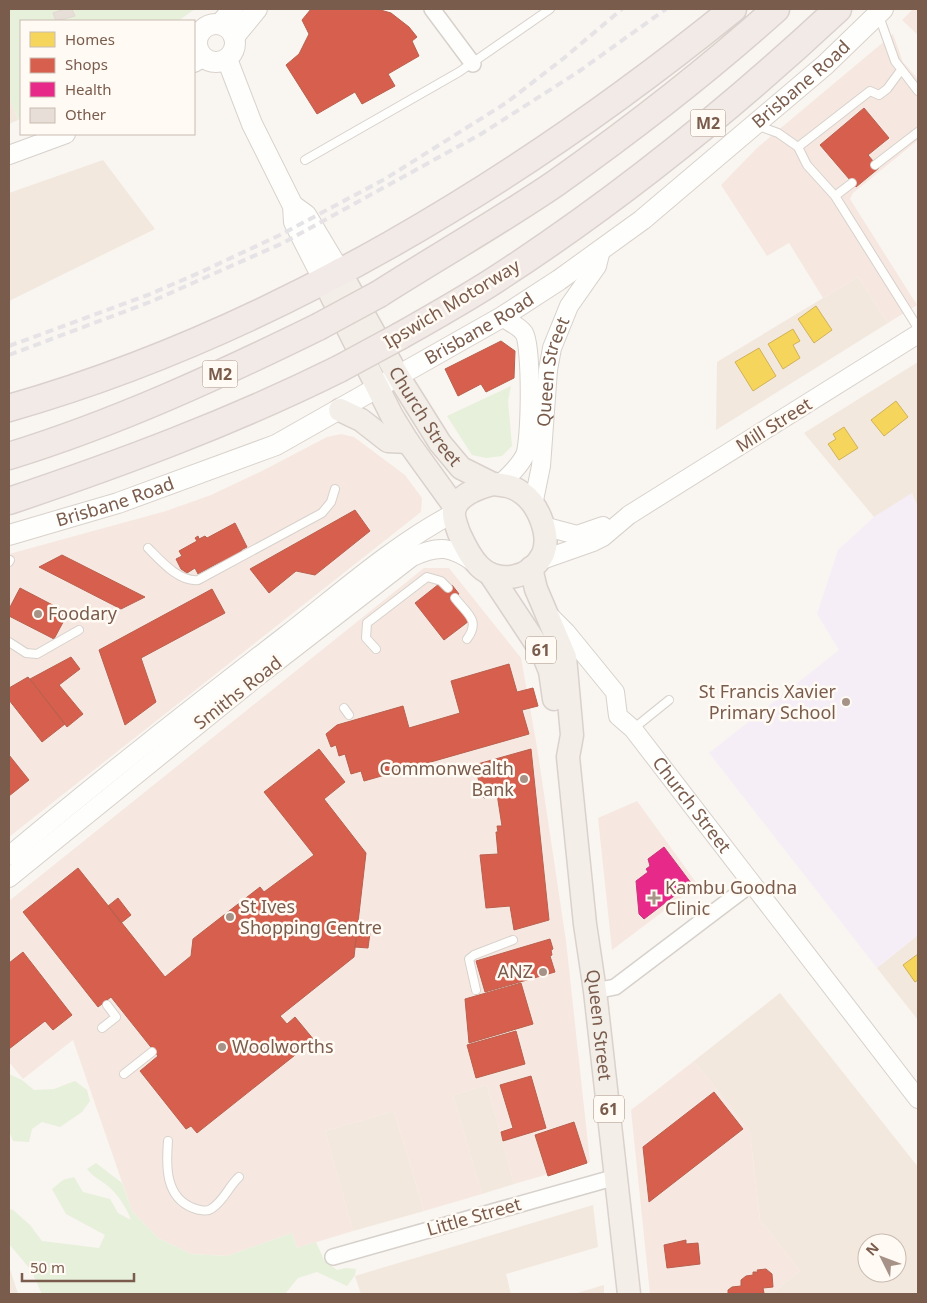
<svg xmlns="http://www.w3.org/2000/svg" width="927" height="1303" font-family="'Noto Sans',sans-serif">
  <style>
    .residential { fill: #f2e8de; fill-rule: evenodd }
    .commercial { fill: #f6e8e1 }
    .education { fill: #f6eef6 }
    .green { fill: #e7f0db }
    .homes { fill: #f6d55c; stroke: #d1b158 }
    .shops { fill: #d6604d; stroke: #ba5f4d }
    .health { fill: #e7298a; stroke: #c63878 }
    .building { fill: #e6ded7; stroke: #e2d8d2 }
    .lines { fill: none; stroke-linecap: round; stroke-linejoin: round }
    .service-casing { stroke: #d7d1cb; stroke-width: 10 }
    .minor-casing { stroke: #d7d1cb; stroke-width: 18 }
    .tertiary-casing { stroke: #d7d1cb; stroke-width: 20 }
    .secondary-casing { stroke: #d9d2cb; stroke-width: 22 }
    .primary-casing { stroke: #dad1cc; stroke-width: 25 }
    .motorway-casing { stroke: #dad1cc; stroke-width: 29 }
    .service { stroke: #fefefd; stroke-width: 8 }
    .minor { stroke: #fefefd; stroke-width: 15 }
    .tertiary { stroke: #fefefd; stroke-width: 18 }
    .secondary { stroke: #fefefd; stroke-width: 20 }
    .primary { stroke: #f3eee8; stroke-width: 22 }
    .motorway { stroke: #f2eae7; stroke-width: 26 }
    .rail { stroke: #e6e3e7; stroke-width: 4; stroke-dasharray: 8 5; stroke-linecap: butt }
    .motorway-bridge-casing { stroke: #dad1cc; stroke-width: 29; stroke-linecap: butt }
    .motorway-bridge { stroke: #f2eae7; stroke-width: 26 }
    .poi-dot { fill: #a69286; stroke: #fffaf3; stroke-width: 2 }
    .labels { text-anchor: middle; stroke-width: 5; stroke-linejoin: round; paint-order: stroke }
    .shield { fill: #fffaf3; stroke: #a28b7f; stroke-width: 1 }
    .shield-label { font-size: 16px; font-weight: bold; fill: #7a5c4d }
    .street-label { font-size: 18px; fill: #7a5c4d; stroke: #fffaf3 }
    .poi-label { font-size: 18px; fill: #7a5c4d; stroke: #fffaf3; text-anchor: start }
  </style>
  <rect width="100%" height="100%" fill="#f9f5f0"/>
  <path class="residential" d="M9,95L18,120L9,124Z
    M103,160L155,229L9,301V193Z
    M858,277L888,323L716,430L717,362Z
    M918,362V507L912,494L874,517L804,433Z
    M918,935V1020L877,968Z
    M780,993L918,1167V1294H771L800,1271L760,1220L750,1132L694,1061ZM867,1243H897V1273H867Z
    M487,1085L514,1184L482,1194L453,1095Z
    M394,1111L424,1211L353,1231L325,1131Z
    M593,1205L598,1247L506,1274L511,1294H361L355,1276Z
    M9,1266L18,1294H9Z
    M604,1285V1294H574Z"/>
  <path class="commercial" d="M913,9H918V35L902,20Z
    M893,34L903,62L918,79V140L853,193L850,199L917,305L888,323L858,277L823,298L789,243L767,256L721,185L757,148Z
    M341,434L354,437L405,475L422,498L421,512L9,837V554L166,511L211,495L262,471L327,437Z
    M424,568H449L521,658L537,747L566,941L590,1162L514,1184L487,1085L453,1095L482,1194L424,1211L394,1111L325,1131L353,1231L297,1248L292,1233L227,1256L191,1254L158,1238L132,1211L73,1040L23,1079L9,1062V901Z
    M637,801L698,885L612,950L598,818Z
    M694,1061L750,1132L760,1220L800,1271L771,1294H650L631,1110Z"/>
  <path class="education" d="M912,493L918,507V935L877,968L709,753L839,650L817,614L838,550L874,517Z"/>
  <path class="green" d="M9,9H195L178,21H21V119L18,120L9,95Z
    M511,386L508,401L512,446L502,456L486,458L472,455L447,416Z
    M9,1074L22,1080L34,1090L54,1089L75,1081L87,1090L90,1101L82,1112L60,1127L42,1122L32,1129L29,1142L13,1141L9,1131Z
    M96,1163L122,1183L132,1211L158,1238L191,1254L227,1256L292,1233L297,1248L316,1242L324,1260L337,1270L346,1268L356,1269L355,1275L347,1286L317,1272L298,1278L285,1294H42L31,1270L9,1244V1211L12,1209L30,1225L42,1241L99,1248L105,1235L66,1214L52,1189L63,1180L74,1177L83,1192L110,1199L118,1213L131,1220C127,1208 118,1195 109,1187C101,1180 94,1178 87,1169Z"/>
  <path class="homes" d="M816,306L832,330L814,343L798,319Z
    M793,329L800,341L793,345L800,358L783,369L768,344Z
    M759,348L776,376L753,391L735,362Z
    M896,401L908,417L884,436L871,420Z
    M844,427L858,448L839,460L828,444L836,439L833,434Z
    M918,954V980L915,982L903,965Z"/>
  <path class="shops" d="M311,9H377L391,13L409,27L417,37L412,41L419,56L388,74L395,86L362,104L355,92L317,114L286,65L299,54L309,34L302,20Z
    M864,108L889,138L868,155L879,168L856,187L820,145Z
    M501,341L515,351L514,378L486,392L481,384L458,396L445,369Z
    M355,510L370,531L315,575L296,571L269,593L250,569Z
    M235,523L247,547L241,550L243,554L222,565L220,562L198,574L195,568L187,573L181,569L176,559L182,556L179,551L197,541L195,538L198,536L199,539L205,536L207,538Z
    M62,555L145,597L121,609L39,567Z
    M439,584L444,591L452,585L459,594L452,600L469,621L444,640L415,603Z
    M20,588L68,613L54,639L9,616V609Z
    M212,589L225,613L141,658L156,702L125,725L99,650Z
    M71,657L80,669L59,685L83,714L67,727L30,679Z
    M509,664L517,692L533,688L538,706L522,710L529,734L364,781L361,771L351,774L345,754L339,756L336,745L331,747L326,734L337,725L403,706L409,728L460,713L451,681Z
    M28,677L65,724L42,742L9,700V688Z
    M319,749L345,782L324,799L366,853L354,957L280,1016L287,1024L295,1017L314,1040L197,1133L191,1126L186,1129L140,1071L158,1056L111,997L98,1007L23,912L78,868L165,977L191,956L193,939L260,887L264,892L314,855L264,792Z
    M531,749L549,920L514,930L510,906L486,908L480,855L498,854L496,832H498L497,826H502L497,794L484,798L474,765Z
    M9,755L29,780L9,796Z
    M118,898L131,915L121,923L108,906Z
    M357,932L370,933L368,948L355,947Z
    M550,939L553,949L551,950L552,955L550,956L555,972L485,992L476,961Z
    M23,952L72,1015L53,1030L45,1021L9,1049V963Z
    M521,983L533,1024L469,1043L465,999Z
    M516,1031L525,1064L476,1078L467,1045Z
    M531,1076L546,1128L503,1141L501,1132L513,1128L500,1085Z
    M714,1092L743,1129L649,1202L643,1147Z
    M574,1122L587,1163L548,1176L535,1135Z
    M686,1240V1244L698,1243L700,1264L667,1268L664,1245Z
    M766,1269L772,1274L773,1287L763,1288L764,1293L759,1294H728V1290L732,1287L741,1286V1280L746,1276L753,1275V1272H758L757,1270Z"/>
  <path class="health" d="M664,847L691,883L644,919L639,914L636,881L648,872L646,869L650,866L648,859Z"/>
  <path class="building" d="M64,9H72L75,16L56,21L53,13Z"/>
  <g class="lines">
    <defs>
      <path id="service" d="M879,16L895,61L918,91
        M901,70L887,89L879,95L870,91L798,147L807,165L835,196L918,328
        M756,125L778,133L798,147
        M305,160L459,72L550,9
        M875,165L918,132
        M835,196L852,183
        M148,548C161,561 179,582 198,580L322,513L331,502L335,489
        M9,562L10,560
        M455,598C467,614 481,620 467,639
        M9,642L26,653L37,654L79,630
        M376,649L366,638L367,623L427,577L441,581L448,588
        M344,708L349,715
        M633,729L669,700
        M476,990L469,959L474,955L513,940
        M102,1028L116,1017L107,1005
        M124,1074L152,1052
        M168,1141C166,1166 165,1197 193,1208C198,1210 207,1212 211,1209C224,1201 228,1187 239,1177"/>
      <path id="minor" d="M432,9L473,64
        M595,991L615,987L751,884
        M333,1257L616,1177"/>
      <g id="tertiary">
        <path d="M194,42L196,41"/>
        <path d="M194,63L203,58"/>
        <path d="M9,155L66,134"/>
        <path d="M500,484C509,476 519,467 525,455C531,441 532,345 524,333C519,326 509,322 502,317"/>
        <path id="s1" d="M533,505L541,466L548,370L552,348L569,306L597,266L601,250"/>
        <path d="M543,526L577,535L603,526"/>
        <path d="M539,561L593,542L603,537L629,515L918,334"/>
        <path id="s2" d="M550,616L566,632L615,692L618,716L633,729L918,1099"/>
        <path d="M9,856C99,780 193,707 286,635C340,593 393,545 454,513"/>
        <path d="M9,878L257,677L412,557C440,544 451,547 475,563"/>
      </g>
      <g id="secondary">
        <circle cx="216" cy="43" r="19"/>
        <path d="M220,24L233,9"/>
        <path d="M234,37L257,9"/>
        <path d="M227,59L252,124L293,206L294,222L323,279"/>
        <path d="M295,207L306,215L339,270"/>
        <path id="s3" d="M9,535L118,503L276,445L502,317L559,280L642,220L825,65L883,9"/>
      </g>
      <g id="primary">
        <path id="s4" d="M339,270L398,376L440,443L461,468L493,484"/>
        <path d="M323,279L392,416L408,442L455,507"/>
        <path d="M340,410L361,420L388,441L408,442"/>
        <path d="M493,484C504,485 513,486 522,493C538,504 551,535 543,554C531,579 498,585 479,566C470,557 464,544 459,533C457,527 453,518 454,511C457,495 480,487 493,484Z"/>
        <path id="s5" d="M531,568L536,589L565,657L572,735L568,757L585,924L595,991L629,1294"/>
        <path d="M490,574L543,654L550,671L554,699"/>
      </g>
      <path id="motorway" d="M379,294C437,257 499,222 556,183C632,129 707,71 776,9
        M400,336C432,318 464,300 495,280C617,201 731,109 838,9
        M9,408C272,333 522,180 733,9
        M9,456C116,423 218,376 318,327
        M9,501C122,463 232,422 339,369"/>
    </defs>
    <use href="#service" class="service-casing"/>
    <use href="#minor" class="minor-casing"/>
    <use href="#tertiary" class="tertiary-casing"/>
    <use href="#secondary" class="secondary-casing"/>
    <use href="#primary" class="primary-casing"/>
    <use href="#motorway" class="motorway-casing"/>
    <use href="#service" class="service"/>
    <use href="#minor" class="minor"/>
    <use href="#tertiary" class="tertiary"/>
    <use href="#secondary" class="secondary"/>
    <use href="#primary" class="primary"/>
    <use href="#motorway" class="motorway"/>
    <path class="rail" d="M9,346L148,295L201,272L280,235L385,179L506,103L564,58L622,9
      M9,355L150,302L283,243L481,134L578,72L666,9"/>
    <defs>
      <path id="motorway-bridge" d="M318,327L379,294
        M339,369L400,336"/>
    </defs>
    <use href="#motorway-bridge" class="motorway-bridge-casing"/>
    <use href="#motorway-bridge" class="motorway-bridge"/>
  </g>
  <g class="poi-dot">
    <circle cx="38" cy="614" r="5"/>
    <circle cx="846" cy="702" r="5"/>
    <circle cx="524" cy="779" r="5"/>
    <path d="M651.5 890.5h5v5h5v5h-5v5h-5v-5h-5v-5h5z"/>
    <circle cx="230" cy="917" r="5"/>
    <circle cx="543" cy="972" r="5"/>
    <circle cx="222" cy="1047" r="5"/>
  </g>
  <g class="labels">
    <g class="shield">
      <rect x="690.5" y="109.5" width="35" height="27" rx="4"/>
      <rect x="202.5" y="360.5" width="35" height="27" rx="4"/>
      <rect x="526" y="636.5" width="30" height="27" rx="4"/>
      <rect x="594" y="1095.5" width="30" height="27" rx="4"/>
    </g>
    <g class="shield-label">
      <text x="708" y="129">M2</text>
      <text x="220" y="380">M2</text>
      <text x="541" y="656">61</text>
      <text x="609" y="1115">61</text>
    </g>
    <g class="street-label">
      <text dy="6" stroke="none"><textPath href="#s3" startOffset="921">Brisbane Road</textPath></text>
      <text transform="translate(452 304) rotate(-31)" y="6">Ipswich Motorway</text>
      <text dy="6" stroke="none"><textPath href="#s3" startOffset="516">Brisbane Road</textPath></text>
      <text dy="6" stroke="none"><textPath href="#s1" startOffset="135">Queen Street</textPath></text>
      <text dy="6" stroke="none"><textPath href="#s4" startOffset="170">Church Street</textPath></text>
      <text transform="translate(774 425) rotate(-32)" y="6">Mill Street</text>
      <text dy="6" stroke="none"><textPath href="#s3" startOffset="111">Brisbane Road</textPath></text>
      <text transform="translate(238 693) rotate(-38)" y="6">Smiths Road</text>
      <text dy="6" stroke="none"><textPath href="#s2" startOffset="240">Church Street</textPath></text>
      <text dy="6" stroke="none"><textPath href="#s5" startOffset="466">Queen Street</textPath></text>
      <text transform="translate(474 1217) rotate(-16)" y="6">Little Street</text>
    </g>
    <g class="poi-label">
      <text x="48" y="620">Foodary</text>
      <text x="836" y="698" text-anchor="end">St Francis Xavier<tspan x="836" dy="21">Primary School</tspan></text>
      <text x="514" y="775" text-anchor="end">Commonwealth<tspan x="514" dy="21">Bank</tspan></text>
      <text x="665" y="894">Kambu Goodna<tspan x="665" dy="21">Clinic</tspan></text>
      <text x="240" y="913">St Ives<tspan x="240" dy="21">Shopping Centre</tspan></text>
      <text x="533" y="978" text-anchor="end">ANZ</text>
      <text x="232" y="1053">Woolworths</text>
    </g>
  </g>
  <rect width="927" height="1303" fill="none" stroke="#7a5c4d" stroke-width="20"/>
  <rect x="20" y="20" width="175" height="115" fill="#fffaf3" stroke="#cabbb1"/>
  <rect x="30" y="32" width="25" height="15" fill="#f6d55c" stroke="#cabbb1"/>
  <text x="65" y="45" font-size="15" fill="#7a5c4d">Homes</text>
  <rect x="30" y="58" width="25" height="15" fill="#d6604d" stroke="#cabbb1"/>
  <text x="65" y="70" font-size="15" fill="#7a5c4d">Shops</text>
  <rect x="30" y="82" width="25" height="15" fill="#e7298a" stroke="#cabbb1"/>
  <text x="65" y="95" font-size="15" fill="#7a5c4d">Health</text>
  <rect x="30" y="108" width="25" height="15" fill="#e6ded7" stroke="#cabbb1"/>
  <text x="65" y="120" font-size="15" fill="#7a5c4d">Other</text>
  <g transform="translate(882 1258) rotate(312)"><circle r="24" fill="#fffaf3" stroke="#cabbb1"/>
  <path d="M0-4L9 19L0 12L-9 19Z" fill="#a69286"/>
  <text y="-8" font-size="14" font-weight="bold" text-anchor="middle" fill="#7a5c4d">N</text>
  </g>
  <path d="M22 1273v8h112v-8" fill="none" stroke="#7a5c4d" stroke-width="2.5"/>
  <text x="30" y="1273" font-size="15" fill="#7a5c4d" stroke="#fffaf3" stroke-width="4" paint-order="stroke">50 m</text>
</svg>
